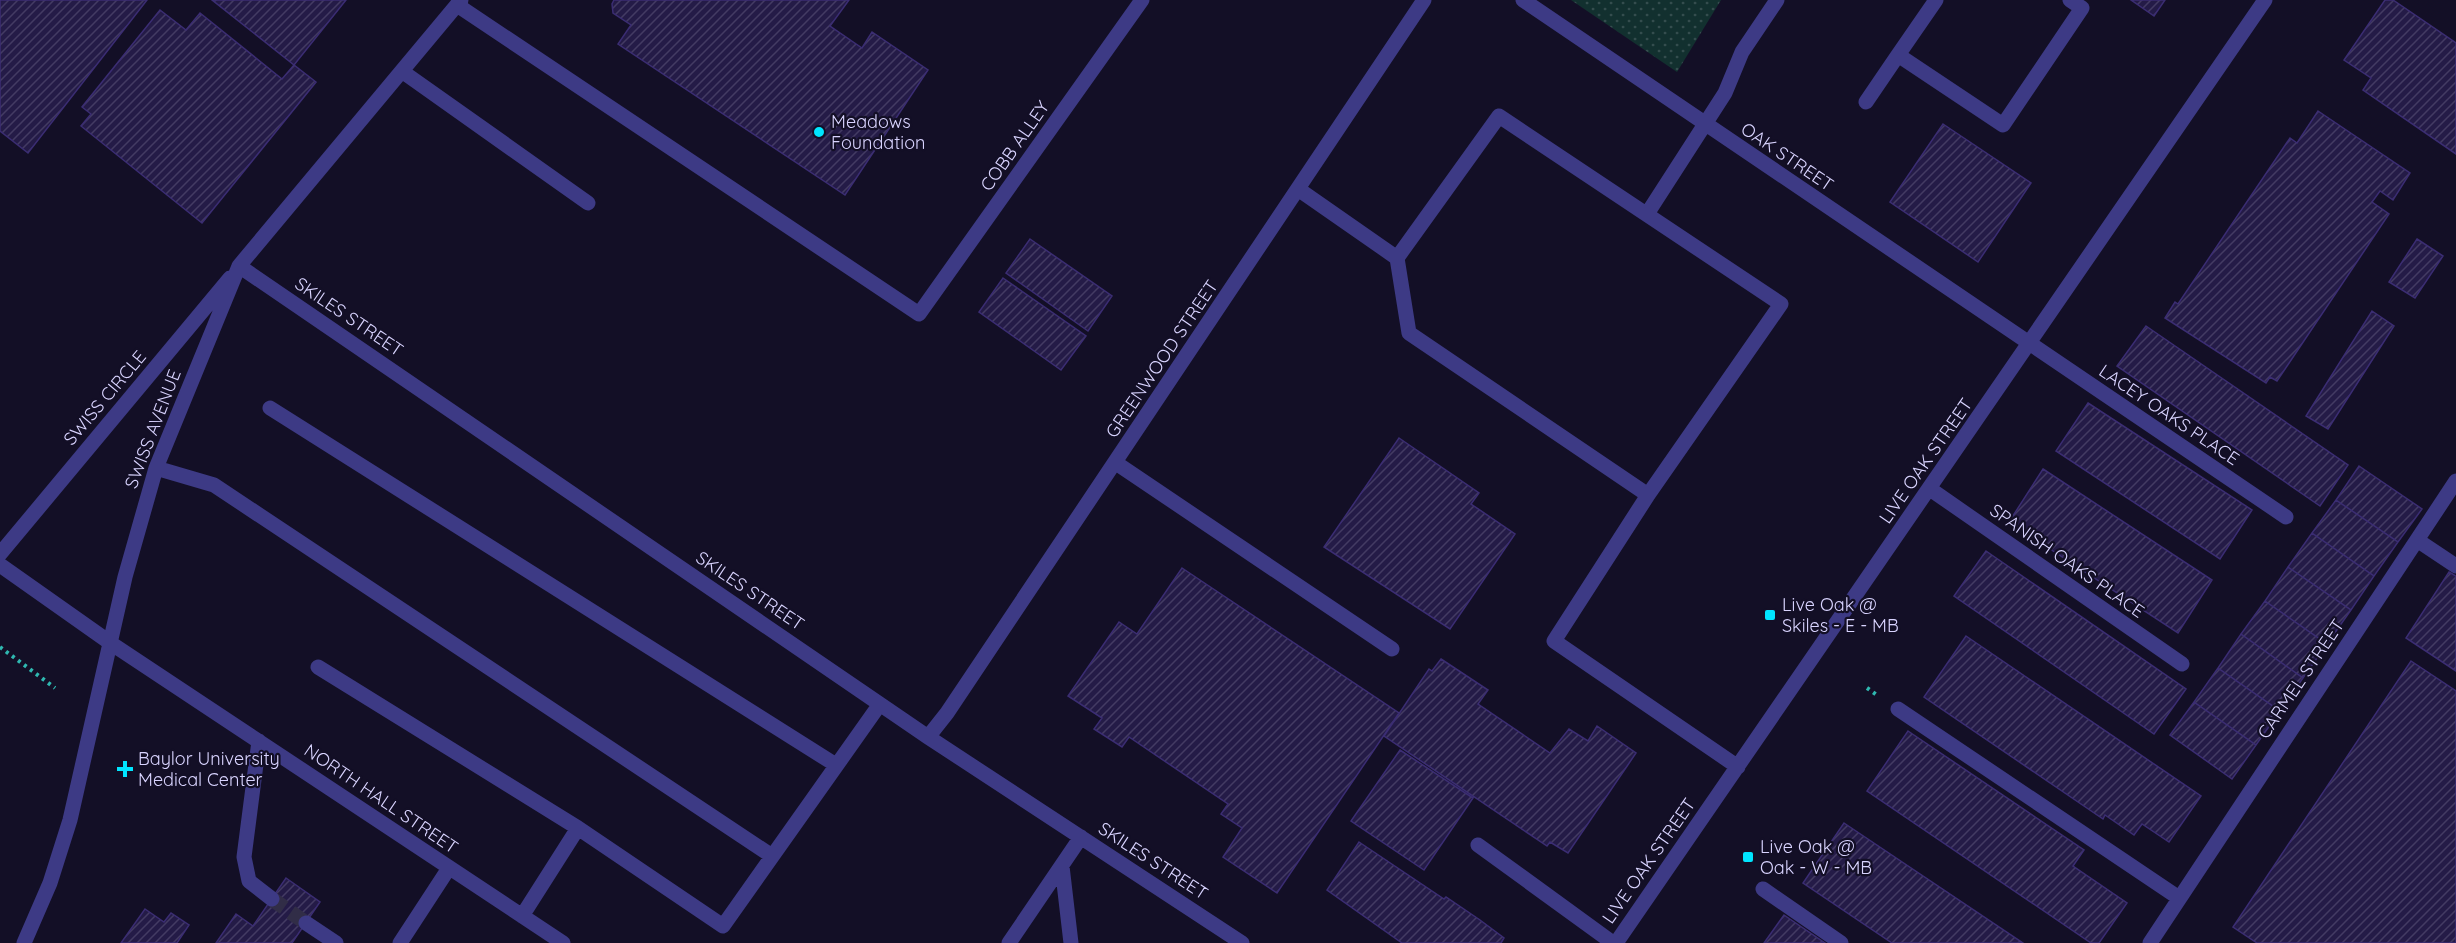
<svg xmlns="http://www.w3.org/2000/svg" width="2456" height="943" font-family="Quicksand,sans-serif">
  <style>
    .park { fill: url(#park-dots) }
    .building { fill: url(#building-hatch); stroke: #3b2d73; stroke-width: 1.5 }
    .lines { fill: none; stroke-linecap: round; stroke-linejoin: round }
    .minor-tunnel { stroke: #312d47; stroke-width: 15; stroke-dasharray: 15 8; stroke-linecap: butt }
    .path { stroke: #2fb8b0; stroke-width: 4; stroke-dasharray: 3 4.5; stroke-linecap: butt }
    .minor { stroke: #3d3a85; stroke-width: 15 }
    .poi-dot { fill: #00e5ff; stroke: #130f26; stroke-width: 2 }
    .labels { text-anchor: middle; stroke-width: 4.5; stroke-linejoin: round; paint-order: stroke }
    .poi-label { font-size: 18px; fill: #d9d4ff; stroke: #130f26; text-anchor: start }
    .street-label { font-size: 18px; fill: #d9d4ff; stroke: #130f26 }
  </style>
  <defs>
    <pattern id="park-dots" width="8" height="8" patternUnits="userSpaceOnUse" patternTransform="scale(1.5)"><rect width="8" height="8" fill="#12302f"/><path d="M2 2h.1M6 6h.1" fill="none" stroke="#344d4e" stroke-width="1.8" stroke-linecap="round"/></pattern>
    <pattern id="building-hatch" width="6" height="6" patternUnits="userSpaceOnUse" patternTransform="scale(1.5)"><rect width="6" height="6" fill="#241b47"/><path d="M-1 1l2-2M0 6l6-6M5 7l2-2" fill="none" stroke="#433b63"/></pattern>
  </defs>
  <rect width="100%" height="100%" fill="#130f26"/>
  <path class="park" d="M1571,0H1721L1677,72Z"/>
  <path class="building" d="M0,0H147L28,153L0,131Z
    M212,0H346L294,65Z
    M614,0H849L830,26L862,48L872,32L928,70L845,195L618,44L631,25L613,13L612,4Z
    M2131,0H2165L2154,16Z
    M2385,0H2393L2456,43V154L2363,90L2371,78L2344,60Z
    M160,10L186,30L200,13L282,79L294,65L316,82L202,223L81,126L91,114L82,107Z
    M2318,111L2410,173L2393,200L2380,191L2372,202L2389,214L2277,381L2270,377L2266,383L2165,318L2175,302L2178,304L2290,138L2297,143Z
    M1943,124L2031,183L1978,262L1890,202Z
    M1030,239L1112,296L1088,331L1006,273Z
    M2417,239L2443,256L2415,298L2389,282Z
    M1003,278L1086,336L1061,370L979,312Z
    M2372,311L2394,326L2328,429L2306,416Z
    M2146,326L2348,465L2320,506L2117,366Z
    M2088,403L2252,510L2220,559L2056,451Z
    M1399,438L1479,493L1471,504L1515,534L1450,629L1324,547Z
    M2359,466L2422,509L2398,542L2336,500Z
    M2043,469L2212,580L2178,633L2009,522Z
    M2336,500L2398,542L2374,576L2312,533Z
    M2312,533L2374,576L2351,610L2288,567Z
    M1986,551L2186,689L2154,734L1954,596Z
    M2288,567L2351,610L2327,644L2265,601Z
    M1182,568L1399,713L1277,893L1223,857L1242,828L1221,814L1228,804L1129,737L1122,747L1094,729L1102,718L1068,696L1119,622L1137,634Z
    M2449,572L2456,576V671L2406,638Z
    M2265,601L2327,644L2303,678L2241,634Z
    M2241,634L2303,678L2280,711L2218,668Z
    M1966,636L2201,796L2169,842L2142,824L2134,835L2105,815L2103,819L1924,697Z
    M1441,659L1488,690L1478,704L1550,753L1569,729L1588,741L1597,726L1636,753L1568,853L1550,842L1547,846L1384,736L1429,669L1432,671Z
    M2411,661L2456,691V943H2257L2233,927Z
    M2218,668L2280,711L2256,745L2194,702Z
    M2194,702L2256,745L2232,779L2170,735Z
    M1908,731L2084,850L2073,866L2127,903L2099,943H2091L1867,791Z
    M1400,750L1473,798L1424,870L1351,821Z
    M1844,823L2023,943H1892L1803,883Z
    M1359,842L1444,899L1446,897L1480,920L1504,938L1501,943H1402L1327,890Z
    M286,878L320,902L292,943H216L236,914L253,926Z
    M145,909L164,922L171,913L189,925L177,943H121Z
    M1784,915L1825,943H1764Z"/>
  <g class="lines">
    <path class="minor-tunnel" d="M272,899L306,923"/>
    <path class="path" d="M0,647L55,688
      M1867,688L1877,695"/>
    <path class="minor" d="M1523,0L2286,517
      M1936,0L1898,55L2003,125L2082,8L2070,0
      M457,5L919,314L1142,0
      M403,72L588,203
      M1866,102L1898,55
      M1298,189L1397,258L1409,333L1648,495L1554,641L1738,767
      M1647,214L1725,93L1742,52L1777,0
      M1397,258L1499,116L1781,304L1648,495
      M239,266L928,737L1242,943
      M270,408L836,765
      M1116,463L1392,649
      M156,468L214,485L772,856
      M1930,489L2182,664
      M2417,540L2456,566
      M0,554L230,278
      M0,565L112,644L563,943
      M318,667L578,828L723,926L880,704
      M1898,709L2179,898
      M928,737L947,713L1424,0
      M259,741L244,857L249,881L272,899
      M1478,845L1613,943
      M1062,866L1071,943
      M1763,889L1841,943
      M522,916L578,828
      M306,923L336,943
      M24,943L50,883L70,820L125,577L156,468L239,266L461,0
      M400,943L449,868
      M1009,943L1081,837
      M1616,943L2265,0
      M2150,943L2456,481"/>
  </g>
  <g class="poi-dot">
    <circle cx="819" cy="132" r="6"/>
    <rect x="1764" y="609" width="12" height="12" rx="3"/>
    <path d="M122 760h6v6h6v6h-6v6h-6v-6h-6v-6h6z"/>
    <rect x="1742" y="851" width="12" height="12" rx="3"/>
  </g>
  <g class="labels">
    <g class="poi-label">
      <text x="831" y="128">Meadows<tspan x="831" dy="21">Foundation</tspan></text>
      <text x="1782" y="611">Live Oak @<tspan x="1782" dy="21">Skiles - E - MB</tspan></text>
      <text x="138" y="765">Baylor University<tspan x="138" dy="21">Medical Center</tspan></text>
      <text x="1760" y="853">Live Oak @<tspan x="1760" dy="21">Oak - W - MB</tspan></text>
    </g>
    <g class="street-label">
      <text transform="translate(1015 146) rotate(-55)" y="6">COBB ALLEY</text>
      <text transform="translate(1787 157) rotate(34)" y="6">OAK STREET</text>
      <text transform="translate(349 317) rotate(34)" y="6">SKILES STREET</text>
      <text transform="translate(1162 359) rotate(-56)" y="6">GREENWOOD STREET</text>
      <text transform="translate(105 398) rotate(-50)" y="6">SWISS CIRCLE</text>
      <text transform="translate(2169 415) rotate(34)" y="6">LACEY OAKS PLACE</text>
      <text transform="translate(153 429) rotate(-69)" y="6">SWISS AVENUE</text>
      <text transform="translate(1926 461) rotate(-55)" y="6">LIVE OAK STREET</text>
      <text transform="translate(2067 561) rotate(35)" y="6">SPANISH OAKS PLACE</text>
      <text transform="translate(750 591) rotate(34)" y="6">SKILES STREET</text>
      <text transform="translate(2301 679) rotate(-56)" y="6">CARMEL STREET</text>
      <text transform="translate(381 799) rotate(34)" y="6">NORTH HALL STREET</text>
      <text transform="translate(1153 861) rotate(33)" y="6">SKILES STREET</text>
      <text transform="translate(1649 861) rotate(-55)" y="6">LIVE OAK STREET</text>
    </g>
  </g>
</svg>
